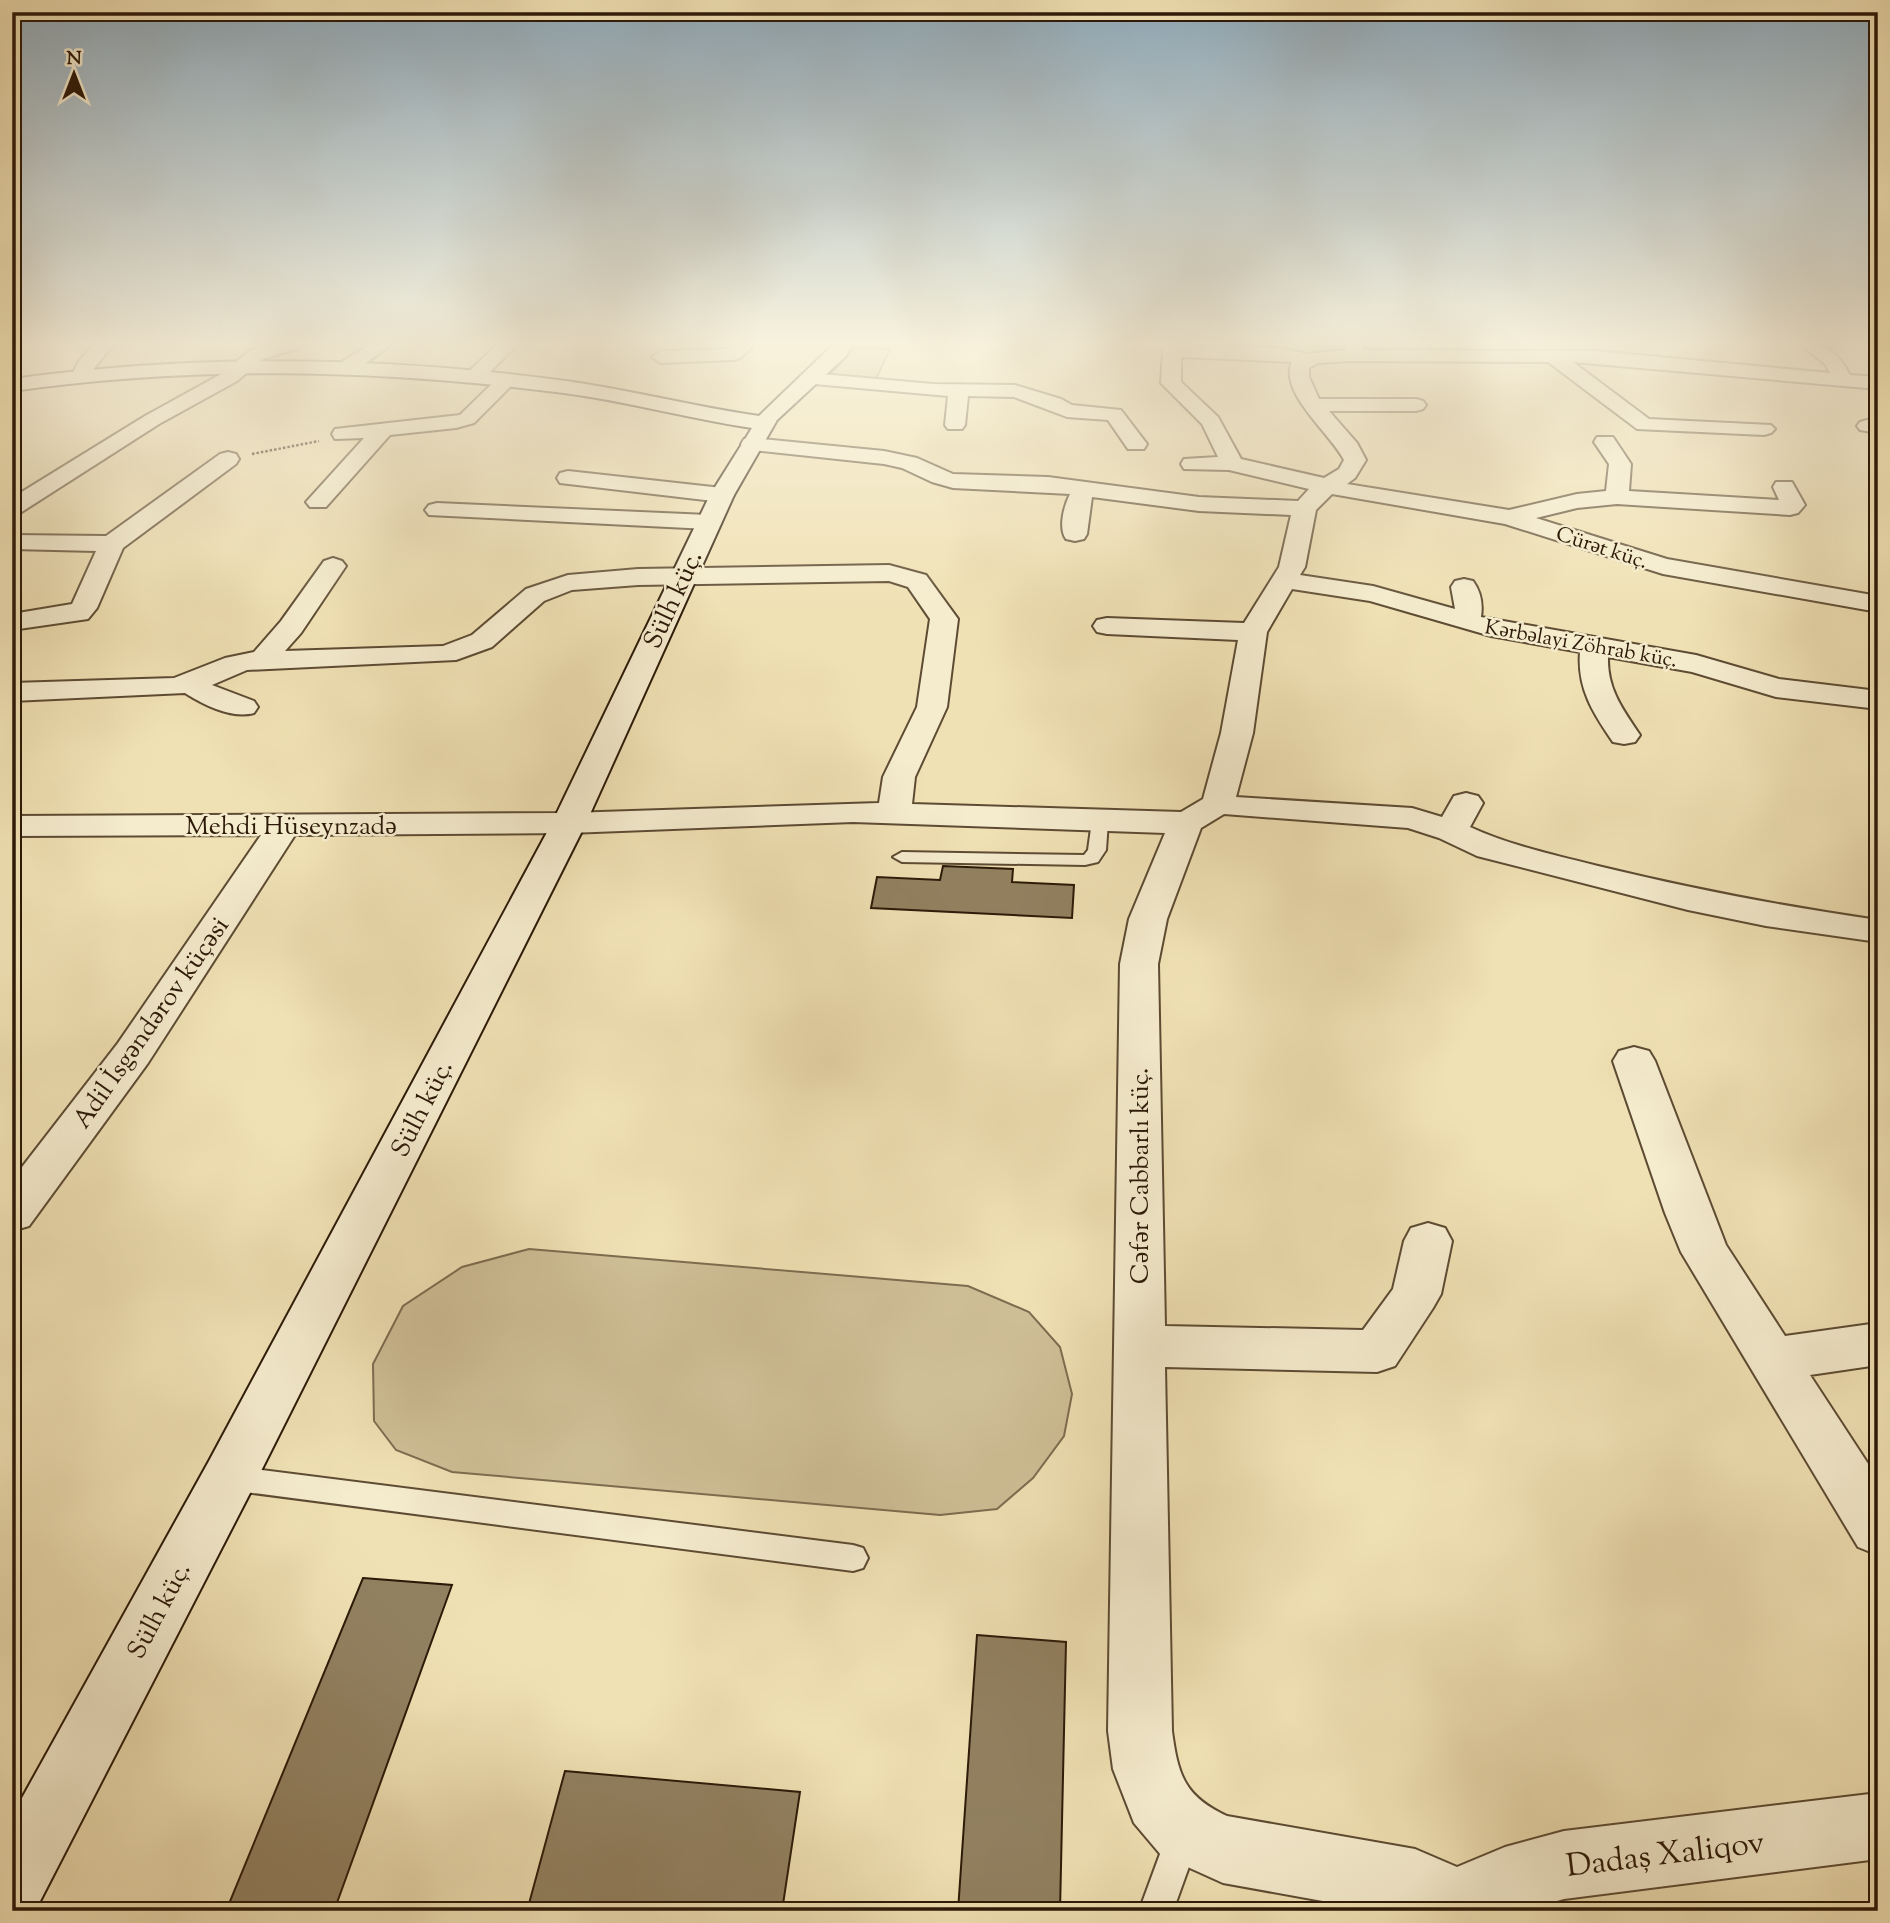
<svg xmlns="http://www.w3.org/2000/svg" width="1890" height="1923" font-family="'Sorts Mill Goudy',serif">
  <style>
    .green { fill: #cfbf97; stroke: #7e6c50; stroke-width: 2 }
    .building { fill: #928161; stroke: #2c1908; stroke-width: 2 }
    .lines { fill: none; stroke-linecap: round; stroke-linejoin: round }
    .lane-casing { stroke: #5d4b33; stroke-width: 4 }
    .street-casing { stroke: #5d4b33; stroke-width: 4 }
    .secondary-casing { stroke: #2c1908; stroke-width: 4 }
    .path { stroke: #2c1908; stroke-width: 2.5; stroke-dasharray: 2.5 2; stroke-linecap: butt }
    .lane { fill: #f5ecce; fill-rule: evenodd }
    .street { fill: #f5ecce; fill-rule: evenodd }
    .secondary { fill: #f5ecce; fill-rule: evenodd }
    .labels { text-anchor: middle; stroke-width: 5; stroke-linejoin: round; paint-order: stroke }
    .far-street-label { font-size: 21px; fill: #2c1908; stroke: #f5ecce }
    .street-label { font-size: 26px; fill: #2c1908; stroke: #f5ecce }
    .near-street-label { font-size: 32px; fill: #2c1908; stroke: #f5ecce }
  </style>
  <rect width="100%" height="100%" fill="#f0e1b4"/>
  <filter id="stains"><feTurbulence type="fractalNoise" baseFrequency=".00286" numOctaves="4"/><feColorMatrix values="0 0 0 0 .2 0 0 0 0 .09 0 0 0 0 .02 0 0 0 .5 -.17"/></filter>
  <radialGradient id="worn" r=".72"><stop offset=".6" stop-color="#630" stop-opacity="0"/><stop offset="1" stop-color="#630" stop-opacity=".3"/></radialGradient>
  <path class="green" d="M854,348L890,349L875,381L827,378Z
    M529,1249L968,1286L1029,1312L1060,1347L1072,1394L1064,1436L1033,1478L997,1509L940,1515L452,1472L396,1450L374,1421L373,1364L403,1306L462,1267Z"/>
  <path class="building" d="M943,866L1013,869L1012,882L1074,885L1072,918L871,908L877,877L940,880Z
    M363,1578L452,1585L334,1911H226Z
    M977,1635L1066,1642L1060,1911H958Z
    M565,1771L800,1792L782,1911H527Z"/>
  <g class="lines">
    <defs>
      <path id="lane" d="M1100,816L1108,821L1106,850L1098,862L1085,865L902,862L893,857L902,852L1084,855L1088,850L1092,821Z
        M230,1466L853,1545L863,1548L868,1558L863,1568L853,1571L230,1490L220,1487L216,1478L220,1469Z
        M1183,1819L1195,1824L1200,1836L1173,1911H1139L1171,1824Z"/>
      <path id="street" d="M95,344H114L95,367L89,379H75L72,375L79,361Z
        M273,344H302L299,348L263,359L237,381L159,424L20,513L12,515V498L145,416L223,373L249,351Z
        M371,344H393L357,369H343L341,365L343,361Z
        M498,344H518L481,381H467L464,377L467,373Z
        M734,344H755L740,358L733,360L661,363L652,357L661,351L728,349Z
        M1159,344L1281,348L1307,354L1345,350V344H1363L1364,350L1595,351L1830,373L1826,365L1800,344C1827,344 1837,351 1850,375L1878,377V389L1573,362L1649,419L1771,425L1775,429L1771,433L1764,435L1637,429L1548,362L1351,361L1318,363L1309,368V377L1319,399H1416L1423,401L1426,405L1423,409L1416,411H1329L1357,443L1366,460L1355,478L1347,484L1509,510L1577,494L1606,491L1609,464L1594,442L1597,437H1613L1631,464L1629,491L1779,500L1773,487L1776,482H1792L1805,505L1798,513L1790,515L1617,504L1577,508L1536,518L1667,559L1878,596V612L1663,574L1505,524L1332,494L1316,510L1305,567L1300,575L1373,586L1455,609L1451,587L1455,581L1464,579L1473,581C1481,592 1483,604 1481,617L1696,655L1779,679L1878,691V709L1776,697L1692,672L1608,657C1607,689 1623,710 1640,735L1635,742L1624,744L1613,742C1593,713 1577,688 1580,652L1491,636L1370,601L1292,589L1267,632L1253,733L1236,797L1412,808L1442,817L1454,796L1466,793L1478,796L1483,803L1470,827C1511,846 1555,855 1598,866C1693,889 1781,906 1878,920V942L1766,926L1688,910L1477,856L1439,838L1408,828L1224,814L1201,828L1167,919L1158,964L1165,1326L1363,1330L1393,1289L1404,1241L1411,1228L1428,1223L1445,1228L1452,1241L1441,1294L1433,1308L1395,1366L1377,1372L1165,1367L1172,1731C1178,1775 1184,1796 1227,1816L1415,1849L1457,1867L1505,1847L1564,1831L1878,1793V1859L1564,1899L1521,1911H1378L1223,1883L1161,1855L1134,1823L1113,1769L1108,1731L1120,964L1129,919L1165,833L853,822L569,833L295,835L148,1063L29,1226L12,1231V1180L118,1043L261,835L12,836V816L569,813L879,803L883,777L917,707L930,619L908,587L889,581L638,585L572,590L544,601L492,647L456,660L247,670L212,685L254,701L258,707L254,713C232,719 204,705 185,693L12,701V683L174,678L225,658L254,652L281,621L324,561L333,558L342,561L346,566L301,633L285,651L443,646L472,635L526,589L568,575L638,569L889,565L926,575L958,619L947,707L915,777L912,804L1181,812L1203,799L1221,733L1238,640L1107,634L1097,632L1093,626L1097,620L1107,618L1244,623L1279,567L1291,515L1199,511L1092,497L1087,534L1084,539L1075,541L1066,539C1058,528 1064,506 1070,494L953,488L932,482L902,468L884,464L752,450L744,449L741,444L744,439L752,438L884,451L917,458L953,474L1048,477L1199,497L1298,501L1309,489L1229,470L1184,469L1181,464L1184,459L1218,457L1202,424L1161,383L1163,351ZM1181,357L1292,362C1278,392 1331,434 1344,460L1339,469L1324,478L1241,459L1218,417L1181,382Z
        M810,373L933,384L1015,385L1061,399L1072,405L1121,410L1147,444L1144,449H1128L1108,420L1067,417L1014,397L968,396L965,425L962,429H948L945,425L948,396L803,383L800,379Z
        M507,374L517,380L474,423L456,428L390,435L326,507H310L306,502L364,438L335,439L332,434L335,429L460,415L500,376Z
        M1867,420L1878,421V433L1860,430L1857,426L1860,422Z
        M228,452L236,454L239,459L236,464L123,548L97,608L88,619L12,630V614L72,604L96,551L12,549V535L106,536L220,454Z
        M568,471L722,488L730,490L734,495L730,500L722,502L560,483L557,478L560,473Z
        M437,503L708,515L717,517L720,522L717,527L708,529L429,515L425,510L429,505Z
        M1634,1047L1649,1051L1655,1061L1726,1245L1785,1336L1878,1323V1365L1810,1375L1878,1479V1555L1858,1547L1681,1252L1665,1213L1613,1061L1619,1051Z"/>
      <path id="secondary" d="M834,344H852L846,356L777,420L734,495L586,823L249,1495L36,1909L12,1911V1816L209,1461L552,823L710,495L752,428C689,419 627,401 564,393C377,369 198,365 12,391V379C197,354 382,356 566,381C631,390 695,407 759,416Z"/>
    </defs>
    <use href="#lane" class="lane-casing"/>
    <use href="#street" class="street-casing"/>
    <use href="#secondary" class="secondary-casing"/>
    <path class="path" d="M252,454L319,441"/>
    <use href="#lane" class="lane"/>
    <use href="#street" class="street"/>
    <use href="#secondary" class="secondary"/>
  </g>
  <linearGradient id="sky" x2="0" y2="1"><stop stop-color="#90abbc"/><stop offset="0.56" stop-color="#f8f2dd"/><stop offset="1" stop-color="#f8f2dd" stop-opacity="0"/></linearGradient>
  <rect width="1890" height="613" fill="url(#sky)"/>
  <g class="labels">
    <g class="far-street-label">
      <text transform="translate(1602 547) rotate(18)" y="7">Cürət küç.</text>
      <text transform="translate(1581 643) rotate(10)" y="7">Kərbəlayi Zöhrab küç.</text>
    </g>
    <g class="street-label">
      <text transform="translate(672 599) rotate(-65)" y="9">Sülh küç.</text>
      <text x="291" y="834">Mehdi Hüseynzadə</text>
      <text transform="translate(150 1022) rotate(-55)" y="9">Adil İsgəndərov küçəsi</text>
      <text transform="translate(421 1108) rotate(-63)" y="9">Sülh küç.</text>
      <text transform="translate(1139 1176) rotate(-90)" y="9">Cəfər Cabbarlı küç.</text>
      <text transform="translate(158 1610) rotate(-62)" y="9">Sülh küç.</text>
    </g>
    <g class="near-street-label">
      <text transform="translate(1665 1853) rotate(-7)" y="11">Dadaş Xaliqov</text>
    </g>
  </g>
  <rect width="1890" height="1923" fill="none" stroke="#f0e1b4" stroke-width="42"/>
  <rect x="14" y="14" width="1862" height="1895" fill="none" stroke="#2c1908" stroke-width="3.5"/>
  <rect x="21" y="21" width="1848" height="1881" fill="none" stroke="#2c1908" stroke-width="2"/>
  <g transform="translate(74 74)" stroke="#f5ecce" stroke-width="5" paint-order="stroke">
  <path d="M0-5L12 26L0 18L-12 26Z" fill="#2c1908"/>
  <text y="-10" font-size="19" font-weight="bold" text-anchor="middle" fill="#2c1908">N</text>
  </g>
  <rect width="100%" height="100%" filter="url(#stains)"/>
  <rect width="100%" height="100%" fill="url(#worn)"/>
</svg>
